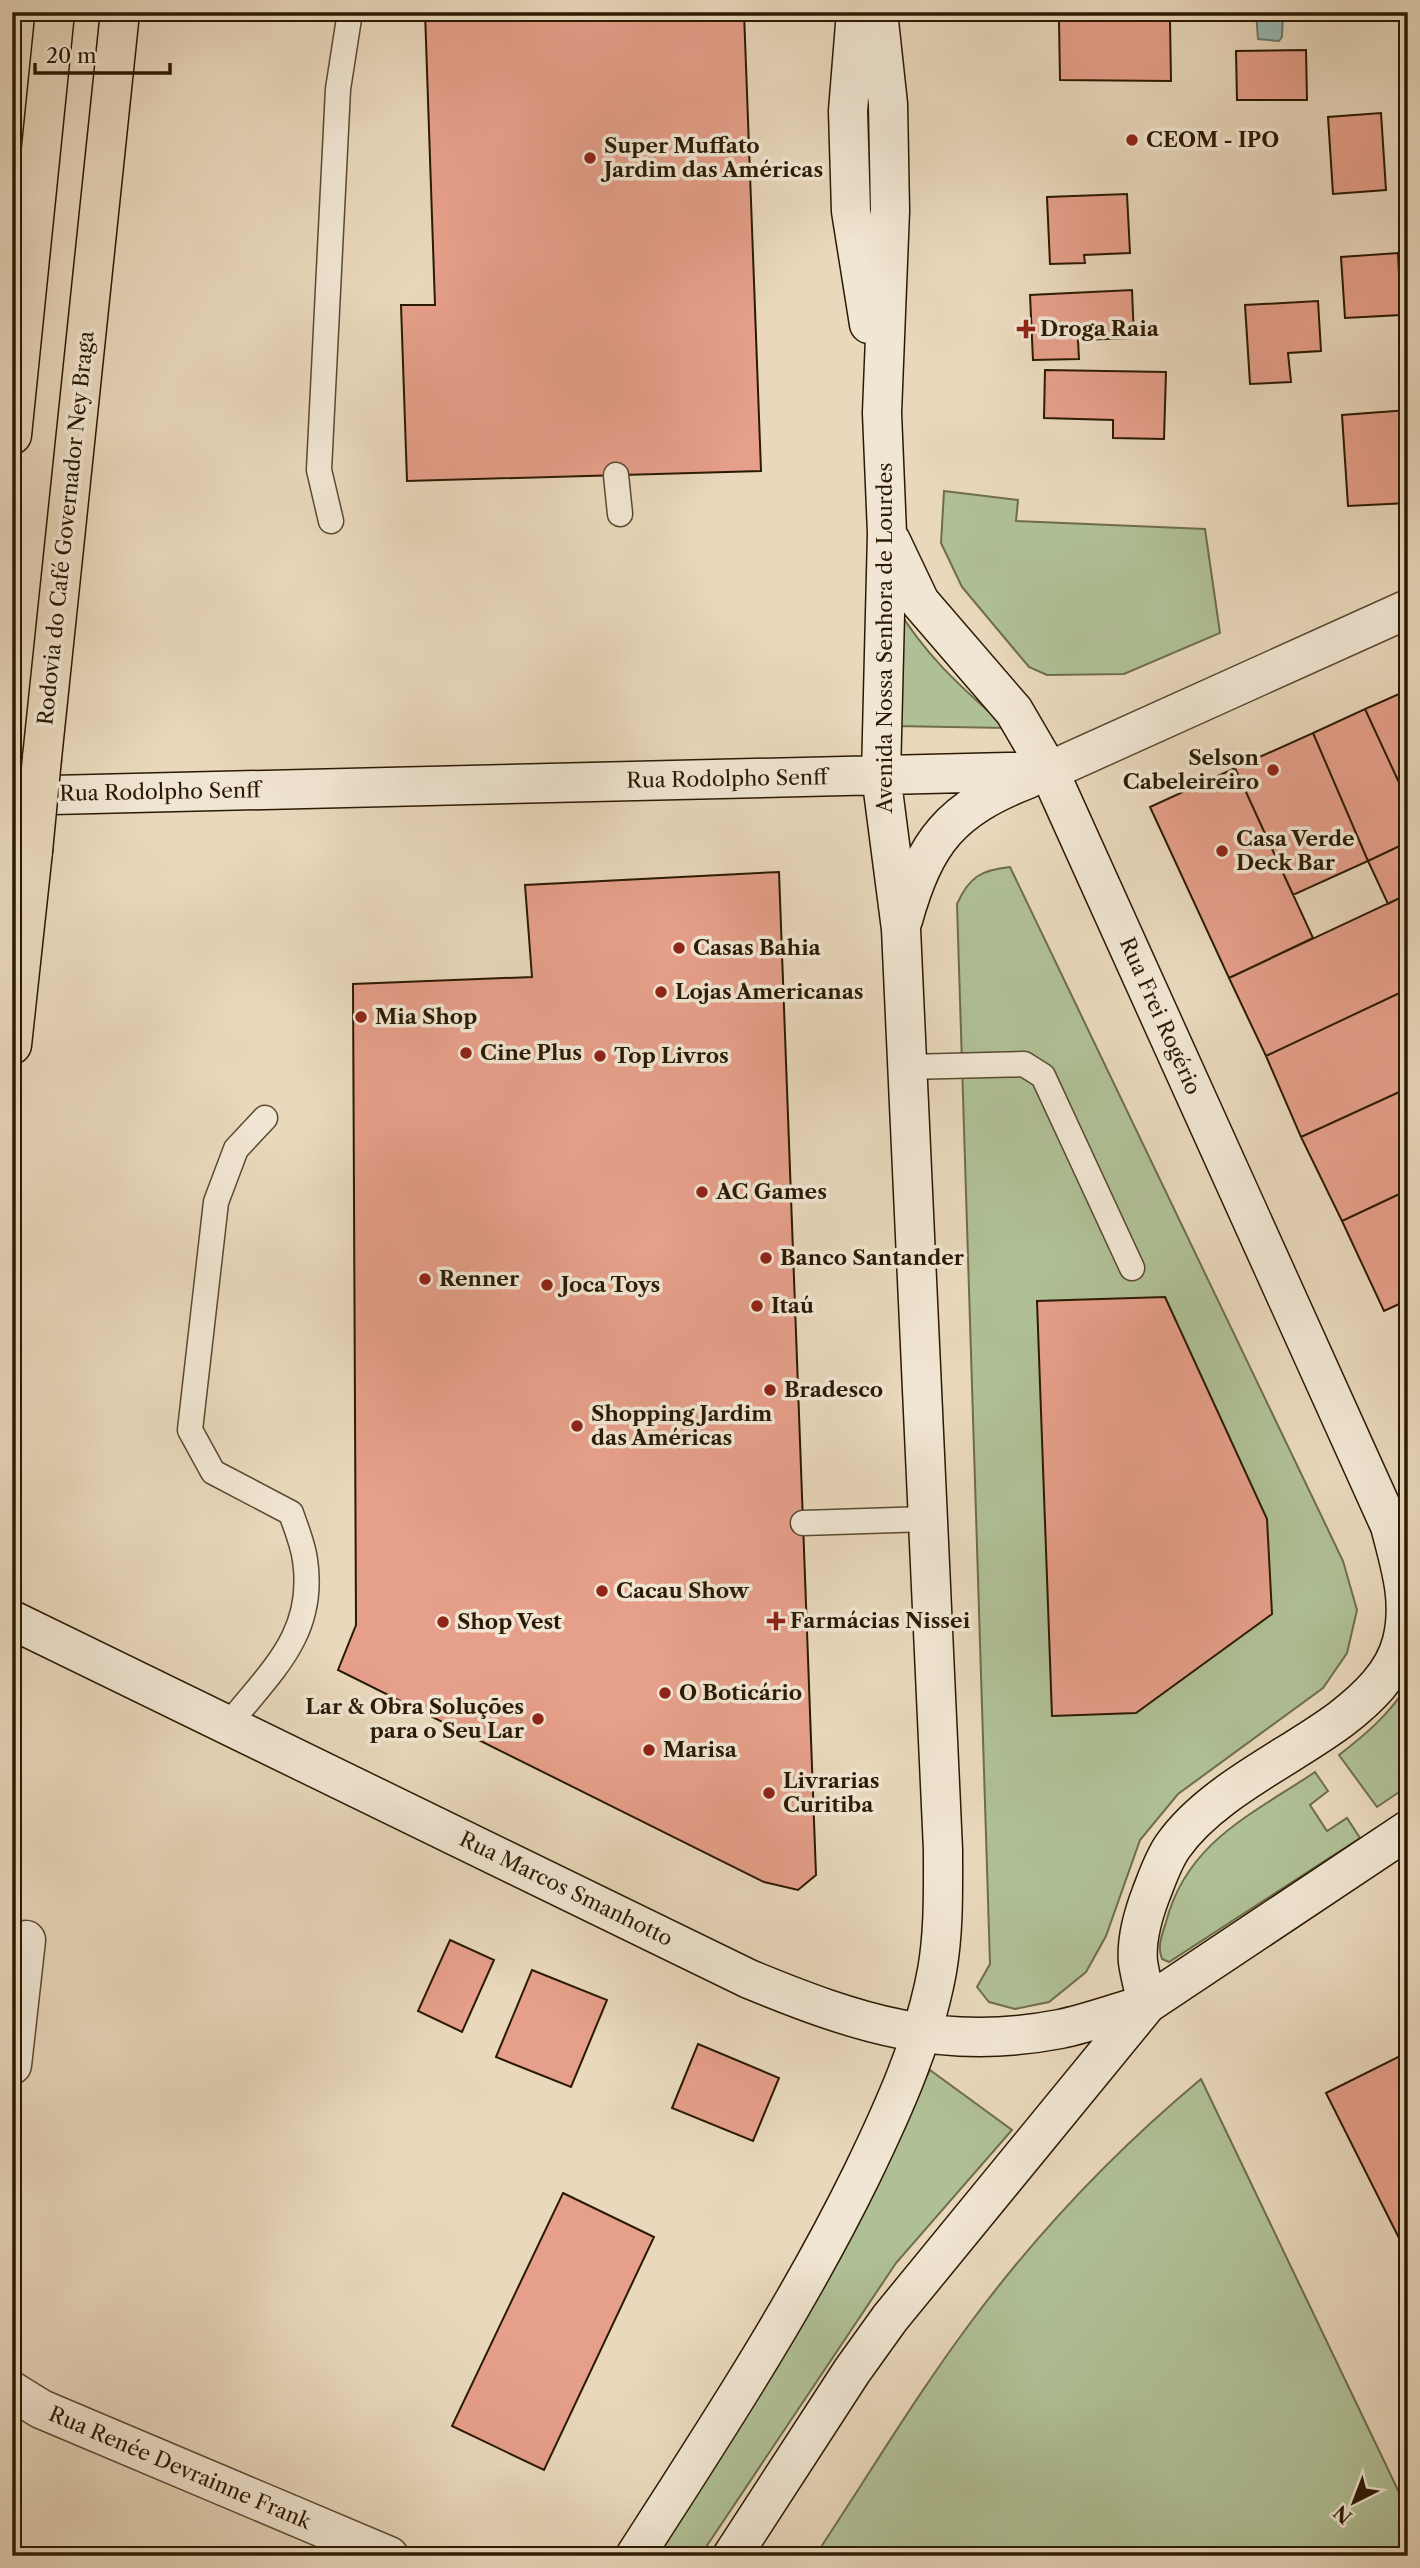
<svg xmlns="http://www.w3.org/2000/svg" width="1420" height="2568" font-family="'Libre Caslon Text',serif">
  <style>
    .green { fill: #b0c096; stroke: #6e6d4c; stroke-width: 2 }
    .water { fill: #97b9b3; stroke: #6c796d; stroke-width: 2 }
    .building { fill: #e69f8a; stroke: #2b1a03; stroke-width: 2 }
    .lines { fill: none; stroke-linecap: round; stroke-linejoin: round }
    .lane-casing { stroke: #5a4a31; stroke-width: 27 }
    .street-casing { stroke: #5a4a31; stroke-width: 41 }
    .secondary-casing { stroke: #2b1a03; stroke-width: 41 }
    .highway-casing { stroke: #2b1a03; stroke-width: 41 }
    .lane { stroke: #f1e6d3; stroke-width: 24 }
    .street { stroke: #f1e6d3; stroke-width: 38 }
    .secondary { stroke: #f1e6d3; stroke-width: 38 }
    .highway { stroke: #e9d8bc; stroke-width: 38 }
    .highway-bridge-casing { stroke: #2b1a03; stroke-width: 41; stroke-linecap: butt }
    .highway-bridge { stroke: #e9d8bc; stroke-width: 38 }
    .poi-dot { fill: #8f2418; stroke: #f1e6d3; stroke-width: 2.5 }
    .labels { text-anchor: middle; stroke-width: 7; stroke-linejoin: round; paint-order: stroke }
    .poi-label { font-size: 21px; font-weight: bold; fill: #2b1a03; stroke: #f1e6d3; text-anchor: start }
    .street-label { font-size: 21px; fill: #2b1a03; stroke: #f1e6d3 }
  </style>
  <rect width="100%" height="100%" fill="#e9d8bc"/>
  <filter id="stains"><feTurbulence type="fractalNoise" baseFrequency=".00286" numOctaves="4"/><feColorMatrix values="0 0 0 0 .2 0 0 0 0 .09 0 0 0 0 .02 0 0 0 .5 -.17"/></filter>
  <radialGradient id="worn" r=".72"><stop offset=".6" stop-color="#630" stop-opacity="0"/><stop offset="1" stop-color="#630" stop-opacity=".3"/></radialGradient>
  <path class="green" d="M944,491L1018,500L1016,521L1205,529L1220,633L1124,674L1047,675L1029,667L962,587L941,543Z
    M894,603C925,656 962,688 1007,728L893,726Z
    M1010,867L1343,1561L1357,1610L1347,1653L1323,1688L1178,1794L1140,1840L1106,1936L1086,1972L1049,2002L1015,2009L989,2002L977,1987L990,1964L957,904C969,877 981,870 1010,867Z
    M1408,1684V1786L1377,1807L1339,1755C1366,1734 1390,1714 1408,1684Z
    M1315,1772L1328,1791L1310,1805L1327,1831L1347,1818L1360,1838L1169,1962L1162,1959C1157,1946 1162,1935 1166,1922C1187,1842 1251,1815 1315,1772Z
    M930,2070L1012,2130L896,2263L700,2556H656L816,2298Z
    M1201,2079L1408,2511V2556H815C867,2478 915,2397 971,2322C1037,2233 1116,2150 1201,2079Z"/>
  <path class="water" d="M1256,12H1283L1282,37L1279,41L1258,39Z"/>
  <path class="building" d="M425,12H744L761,471L407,481L401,305H435Z
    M1059,20L1170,21L1171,81L1060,80Z
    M1306,50L1307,100H1237L1236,51Z
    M1381,113L1386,190L1333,194L1328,117Z
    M1127,194L1130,253L1084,255L1085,263L1050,264L1047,197Z
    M1398,253L1401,315L1345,318L1341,257Z
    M1132,290L1134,338L1078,340L1079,359L1033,360L1030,295Z
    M1318,301L1321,351L1288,353L1291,382L1250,384L1245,305Z
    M1045,370L1166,372L1164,439L1113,438V420L1044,418Z
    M1408,410V503L1348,506L1342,415Z
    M1408,690V802L1365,709Z
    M1365,709L1408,802V842L1368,861L1313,733Z
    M1313,733L1368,861L1293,895L1235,768Z
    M1235,768L1313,938L1229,978L1150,807Z
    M1408,842V894L1388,904L1368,861Z
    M779,872L816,1875L798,1890L764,1882L338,1670L356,1625L353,984L532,977L525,885Z
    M1408,894V989L1266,1056L1229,978Z
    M1408,989V1088L1301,1137L1266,1056Z
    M1408,1088V1190L1342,1221L1301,1137Z
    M1408,1190V1300L1384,1311L1342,1221Z
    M1165,1297L1267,1519L1272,1614L1136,1713L1052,1716L1037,1301Z
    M450,1940L494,1960L462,2032L418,2011Z
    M532,1970L607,2000L571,2087L496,2057Z
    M698,2044L779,2078L753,2141L672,2108Z
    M1408,2052V2256L1326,2093Z
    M563,2193L654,2237L544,2470L452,2426Z"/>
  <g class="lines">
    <defs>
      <path id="lane" d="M616,475L620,514
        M331,521L319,470L338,89L350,12
        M907,1067L1024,1064L1043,1076L1132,1268
        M803,1523L927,1519
        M229,1724C271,1671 316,1634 305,1560C303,1544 296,1528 291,1513L213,1472L190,1430L216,1202L236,1149L265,1118"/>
      <path id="street" d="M1049,771L1408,609
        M12,2065L26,1940
        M12,2391L41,2409L389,2556"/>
      <path id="secondary" d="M856,12L848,111L851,211L869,324
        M891,541L920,602L1014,711L1049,771L1390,1526C1400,1565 1412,1601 1402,1641C1394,1674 1367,1699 1341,1719C1289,1758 1211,1792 1173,1846C1163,1860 1157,1879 1151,1894C1143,1915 1136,1940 1138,1962C1140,1976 1144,1990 1147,2004
        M12,796L1049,771
        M903,920C925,841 951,809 1028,779
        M12,1620L749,1979C856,2023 942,2052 1060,2029C1089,2023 1118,2012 1147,2004
        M635,2556C715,2431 797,2307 862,2174C893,2110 924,2042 937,1971C944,1931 943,1890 943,1850L901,929L881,775L887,533L882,413L890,211L888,104L878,12
        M732,2556L852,2371L890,2318L1147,2004L1408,1830"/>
      <path id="highway" d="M12,435L55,12
        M42,758L120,12
        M12,1045L33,851"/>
    </defs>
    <use href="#lane" class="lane-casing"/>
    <use href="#street" class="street-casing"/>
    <use href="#secondary" class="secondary-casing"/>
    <use href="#highway" class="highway-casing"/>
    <use href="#lane" class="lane"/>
    <use href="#street" class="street"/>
    <use href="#secondary" class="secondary"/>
    <use href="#highway" class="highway"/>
    <defs>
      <path id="highway-bridge" d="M33,851L42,758"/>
    </defs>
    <use href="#highway-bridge" class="highway-bridge-casing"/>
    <use href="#highway-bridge" class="highway-bridge"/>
  </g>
  <g class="poi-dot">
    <circle cx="1132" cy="140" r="7"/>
    <circle cx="590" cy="158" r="7"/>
    <path d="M1022.5 318.5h7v7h7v7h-7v7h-7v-7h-7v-7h7z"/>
    <circle cx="1273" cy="770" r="7"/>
    <circle cx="1222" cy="851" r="7"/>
    <circle cx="679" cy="948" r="7"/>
    <circle cx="661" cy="992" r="7"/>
    <circle cx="361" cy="1017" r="7"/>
    <circle cx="466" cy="1053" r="7"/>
    <circle cx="600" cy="1056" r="7"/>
    <circle cx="702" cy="1192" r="7"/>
    <circle cx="766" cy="1258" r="7"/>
    <circle cx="425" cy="1279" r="7"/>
    <circle cx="547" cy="1285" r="7"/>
    <circle cx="757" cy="1306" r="7"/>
    <circle cx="770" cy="1390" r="7"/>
    <circle cx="577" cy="1426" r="7"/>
    <circle cx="602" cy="1591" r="7"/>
    <path d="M772.5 1610.5h7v7h7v7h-7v7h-7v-7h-7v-7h7z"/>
    <circle cx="443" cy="1622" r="7"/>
    <circle cx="665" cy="1693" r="7"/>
    <circle cx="538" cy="1719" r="7"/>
    <circle cx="649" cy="1750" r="7"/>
    <circle cx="769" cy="1793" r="7"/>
  </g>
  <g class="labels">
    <g class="poi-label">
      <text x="1146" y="147">CEOM - IPO</text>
      <text x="604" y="153">Super Muffato<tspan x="604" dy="24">Jardim das Américas</tspan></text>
      <text x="1040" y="336">Droga Raia</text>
      <text x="1259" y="765" text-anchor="end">Selson<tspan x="1259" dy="24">Cabeleireiro</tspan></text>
      <text x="1236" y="846">Casa Verde<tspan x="1236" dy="24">Deck Bar</tspan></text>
      <text x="693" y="955">Casas Bahia</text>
      <text x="675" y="999">Lojas Americanas</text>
      <text x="375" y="1024">Mia Shop</text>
      <text x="480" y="1060">Cine Plus</text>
      <text x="614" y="1063">Top Livros</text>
      <text x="716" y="1199">AC Games</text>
      <text x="780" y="1265">Banco Santander</text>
      <text x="439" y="1286">Renner</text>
      <text x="561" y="1292">Joca Toys</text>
      <text x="771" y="1313">Itaú</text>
      <text x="784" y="1397">Bradesco</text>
      <text x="591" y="1421">Shopping Jardim<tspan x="591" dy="24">das Américas</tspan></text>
      <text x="616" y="1598">Cacau Show</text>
      <text x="790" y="1628">Farmácias Nissei</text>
      <text x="457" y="1629">Shop Vest</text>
      <text x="679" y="1700">O Boticário</text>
      <text x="524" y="1714" text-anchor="end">Lar &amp; Obra Soluções<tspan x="524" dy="24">para o Seu Lar</tspan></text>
      <text x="663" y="1757">Marisa</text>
      <text x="783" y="1788">Livrarias<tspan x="783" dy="24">Curitiba</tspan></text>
    </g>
    <g class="street-label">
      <text transform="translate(66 528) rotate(-84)" y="7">Rodovia do Café Governador Ney Braga</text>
      <text transform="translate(885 638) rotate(-90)" y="7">Avenida Nossa Senhora de Lourdes</text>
      <text transform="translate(727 779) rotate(-1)" y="7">Rua Rodolpho Senff</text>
      <text transform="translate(160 792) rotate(-1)" y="7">Rua Rodolpho Senff</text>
      <text transform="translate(1160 1016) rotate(66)" y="7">Rua Frei Rogério</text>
      <text transform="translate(566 1889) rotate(26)" y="7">Rua Marcos Smanhotto</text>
      <text transform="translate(180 2468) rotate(23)" y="7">Rua Renée Devrainne Frank</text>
    </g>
  </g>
  <rect width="1420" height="2568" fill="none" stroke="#e9d8bc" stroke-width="42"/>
  <rect x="14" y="14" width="1392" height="2540" fill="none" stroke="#2b1a03" stroke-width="3.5"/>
  <rect x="21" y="21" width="1378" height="2526" fill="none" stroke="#2b1a03" stroke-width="2"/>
  <g transform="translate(1354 2502) rotate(222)" stroke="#f1e6d3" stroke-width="5" paint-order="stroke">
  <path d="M0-5L12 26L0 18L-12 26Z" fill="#2b1a03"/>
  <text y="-10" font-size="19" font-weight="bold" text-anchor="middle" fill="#2b1a03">N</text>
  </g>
  <path d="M35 63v10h135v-10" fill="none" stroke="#2b1a03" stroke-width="3.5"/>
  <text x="46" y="63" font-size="21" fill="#2b1a03" stroke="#f1e6d3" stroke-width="5" paint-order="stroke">20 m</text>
  <rect width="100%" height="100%" filter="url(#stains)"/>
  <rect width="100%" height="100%" fill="url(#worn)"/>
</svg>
